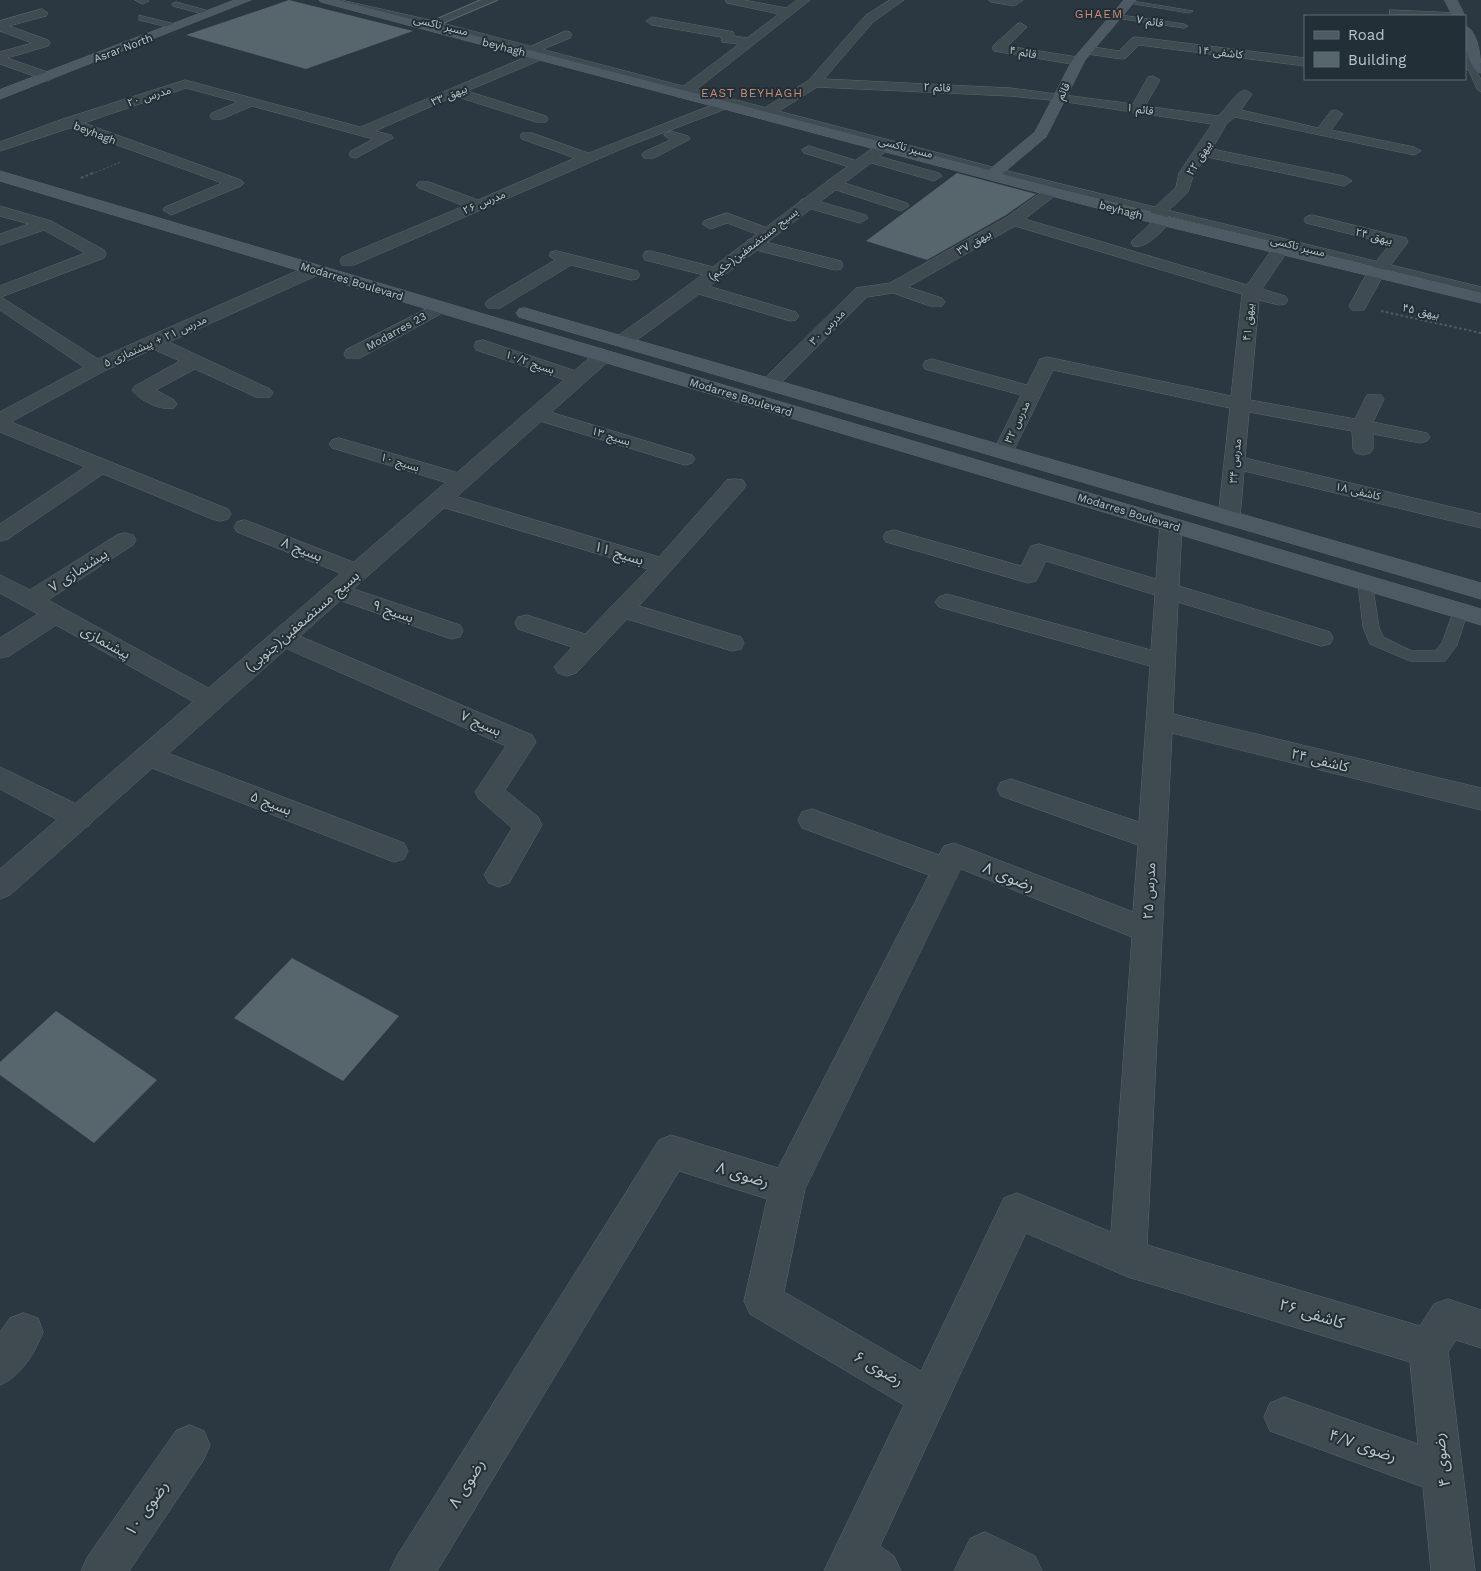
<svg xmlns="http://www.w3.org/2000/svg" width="1481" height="1571" font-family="'Work Sans','Noto Sans Arabic',sans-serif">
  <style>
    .building { fill: #57656d }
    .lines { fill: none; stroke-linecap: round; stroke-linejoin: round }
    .service-casing { stroke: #5d676e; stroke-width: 1 }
    .pedestrian-casing { stroke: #5d676e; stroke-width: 2 }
    .minor-casing { stroke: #5d676e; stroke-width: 1 }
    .tertiary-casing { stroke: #5d676e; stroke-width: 1 }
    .secondary-casing { stroke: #5d676e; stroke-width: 1 }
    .path-far1 { stroke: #4d605f; stroke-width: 1; stroke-dasharray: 2 2; stroke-linecap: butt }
    .path { stroke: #4d605f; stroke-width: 2; stroke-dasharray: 2.5 2.5; stroke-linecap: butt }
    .service { fill: #3f4a51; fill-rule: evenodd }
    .pedestrian { fill: #3f4a51; fill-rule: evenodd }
    .minor { fill: #3f4a51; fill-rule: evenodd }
    .tertiary { fill: #3f4a51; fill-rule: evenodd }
    .secondary { fill: #4d5a63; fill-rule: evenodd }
    .labels { text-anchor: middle; stroke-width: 4; stroke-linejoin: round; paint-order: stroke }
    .far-street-label { font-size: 11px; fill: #bcc4cb; stroke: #232f36 }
    .far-neighbourhood-label { font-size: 12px; letter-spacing: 1px; fill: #ca8c78; stroke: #232f36 }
    .street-label { font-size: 14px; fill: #bcc4cb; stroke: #232f36 }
    .near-street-label { font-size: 16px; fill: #bcc4cb; stroke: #232f36 }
  </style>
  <rect width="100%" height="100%" fill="#2b3841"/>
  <path class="building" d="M289,0L413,31L306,69L186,35Z
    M957,173L1036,194L1006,215L927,260L866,241Z
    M292,958L399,1016L343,1081L234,1018Z
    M56,1011L157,1080L94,1143L0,1075V1062Z"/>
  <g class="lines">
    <defs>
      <path id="service" d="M327,0H341L434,21L1000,169L1481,287V293L994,173L433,25Z
        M1126,0L1193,11L1189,13L1129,3Z
        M176,2L213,12L214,14L210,16L173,6L172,4Z
        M1390,10L1458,13L1462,15L1393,14H1390Z
        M1113,14L1184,24L1188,26L1184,28L1116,18L1112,16Z
        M142,16L179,25L180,27L176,29L139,20V16Z
        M1465,51L1469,53L1481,80V92L1477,89L1465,62Z
        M1365,578L1372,583L1379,627L1383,637L1412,651H1435L1442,643L1455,607H1465L1468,611L1457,645L1445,661H1410L1370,644L1363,627L1358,583Z"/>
      <path id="pedestrian" d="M481,0H497L438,25L434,26L428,23Z"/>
      <path id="minor" d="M135,0H148L149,1L143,4Z
        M726,0H744L786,8L797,0H810L687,97H677L675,94L677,91L739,44L722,42L721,37L652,25L646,21L652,17L729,31L733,32L734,36L747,38L779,14L727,3Z
        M890,0H904L873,22L824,79L1010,88L1133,104L1148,77L1153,76L1160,80L1145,106L1218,116C1227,109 1235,92 1245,90L1252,94L1241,110L1318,128L1331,111L1336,110L1343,114L1331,130L1414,147L1421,151L1414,155L1235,117L1227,123L1212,149L1344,176L1352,181L1344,186L1207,157L1194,173L1188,192L1166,213L1171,221L1169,224C1159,233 1147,249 1133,246L1131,242L1154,220L1150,212L1176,187L1179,173L1212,124L1060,101L1010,96L817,87L768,118H758L756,115L758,112L809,80L865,16Z
        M989,0H1023L1014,6L991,2Z
        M42,9L48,13L46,16L9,26L48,40L50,43L48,46L7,58L53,74L55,77L48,81L0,64V52L32,43L0,31V21Z
        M1021,23L1027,27L1008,46L1077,57L1083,61L1077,65L994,51L992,48L994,45L1017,24Z
        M566,31L570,32L572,35L570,38L529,55L525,56L519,52Z
        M1136,37L1305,58V66L1139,45L1126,58L1122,59L1087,54L1081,50L1087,46L1119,51L1132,38Z
        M538,52L543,53L544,56L543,59L467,91L546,116L548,119L546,122H536L455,96L375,131L391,135L393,138L356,158L351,157L349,154L351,151L373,139L252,106L222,119H212L210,116L212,113L238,102L186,88L84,123L241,180L244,183L241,186L171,215L163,210L165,207L222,183L70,128L0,151V142L63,119L185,80L360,127Z
        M1465,61L1481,63V71L1465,69Z
        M723,101L728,102L730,105L728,108L626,147L354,265H342L340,261L342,257L464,206L419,188L416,185L419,182H429L478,200L575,158L522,139L520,136L522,133H532L588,153Z
        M671,131L688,136L690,139L654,158H644L642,155L644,152L670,140L664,135Z
        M809,146L864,163L866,166L859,170L804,153L802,150Z
        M870,154L939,173L942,176L934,181L865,161L863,158Z
        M832,179L907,203L909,206L901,211L827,187L824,184L827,181Z
        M1052,186L1057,188L1060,191L1057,194L1025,219L1247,285L1275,245H1287L1289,249L1262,289L1285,296L1288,300L1285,304L1279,305L1259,300L1250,400L1355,419L1367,395H1381L1384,399L1373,422L1427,433L1430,437L1427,441L1420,443L1373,434V449L1370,453L1363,455L1356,453L1353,449L1352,431L1249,412L1245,458L1481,514V528L1244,471L1240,518L1237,523L1229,525L1221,523L1218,518L1230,408L1053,370L1013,452L1010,456L1003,458L996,456L993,452L1021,395L925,369L923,365L925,361L932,359L1027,385L1040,359L1047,357L1231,396L1242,294L1015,226L908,287L942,298L945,302L942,306H930L893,293L867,297L776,388H762L759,384L856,288L890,283L1007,217L1047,188Z
        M807,198L866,215L868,218L860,223L801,206L799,203L801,200Z
        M0,206L51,221L104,250L106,254L104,258L1,297L98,359L308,266H320L323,270L320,274L169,342L270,389L273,393L270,397H256L195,369L156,390L174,400L177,404L174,408C161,411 140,401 132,390L135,386L180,361L153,349L104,371L11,422L228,509L231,514L228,519L220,521L212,519L103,474L8,539L0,541V524L85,467L0,432V412L84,367L0,310V286L85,253L44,230L0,245V234L29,224L0,216Z
        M727,213L773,230L775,233L767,238L727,223L710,229L702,224L704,221Z
        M1312,215L1406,238L1408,242L1384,274L1364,310H1352L1349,306L1367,273L1390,244L1306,223L1304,220L1306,217Z
        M754,239L841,261L843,265L841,269L835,270L748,248L746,244L748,240Z
        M557,251L637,271L640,275L637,279L631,280L571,265L500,308H488L485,304L488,300L555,260L549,256L551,252Z
        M651,251L721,269L724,273L721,277L715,278L645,260L643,256L645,252Z
        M698,283L796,312L799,316L796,320L790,321L692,292L689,288L692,284Z
        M440,302L446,303L449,307L446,311L360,358H346L344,354L346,350Z
        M483,340L585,374L588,378L585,382H571L476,350L474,346L476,342Z
        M537,408L692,455L695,459L692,463L685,465L530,418L527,414L530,410Z
        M339,438L469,476L472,481L469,486L461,487L332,448L329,444L332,440Z
        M735,479L743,480L746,485L743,490L639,606L741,637L744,643L741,649L732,651L627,619L576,673L567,676L558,673L554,667L572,647L518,629L515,623L518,617L527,615L585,634L648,569L432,504L429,499L432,494L440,492L448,494L659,557L727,480Z
        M1171,518L1179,520L1182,525L1179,586L1330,632L1333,638L1330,644L1321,646L1178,602L1173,714L1481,788V810L1172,733L1147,1245L1420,1326L1434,1304L1448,1299L1481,1310V1348L1456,1340L1448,1352L1475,1571H1431L1423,1487L1270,1431L1264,1417L1270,1403L1284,1397L1418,1444L1410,1362L1128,1277L1026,1233L880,1546L894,1556L901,1571H824L904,1405L750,1314L744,1301L767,1199L679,1171L437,1571H390L397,1556L659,1140L671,1135L778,1168L929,875L802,828L798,820L802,812L812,809L939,855L944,846L954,843L1133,912L1138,845L1001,796L997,789L1001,782L1011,779L1139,822L1150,666L939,607L935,602L939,597L947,594L1151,650L1155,595L1046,561L1036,581L1028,583L886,542L883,537L886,532L894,530L1021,566L1031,546L1039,544L1156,579L1160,525L1163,520ZM961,869L1132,937L1111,1232L1017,1193L1004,1198L921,1371L784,1292L805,1189Z
        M245,520L366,567L370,572L366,577L358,579L350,577L237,532L234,527L237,522Z
        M125,533L133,535L136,540L133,545L48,600L221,695L225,701L221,707L212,710L203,707L56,625L9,656L0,658V638L38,614L0,593V575L30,590L117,535Z
        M336,583L460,625L463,631L460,637L451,639L328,596L324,591L328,586Z
        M283,629L532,735L536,742L505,790L538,817L542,825L509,883L499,887L489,883L484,875L512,828L479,799L475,792L506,746L274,643L271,637L274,631Z
        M149,746L404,843L408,851L404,859L394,862L139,763L136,756L139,749Z
        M0,767L89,810L93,818L89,826L79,829L69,826L0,789Z
        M24,1313L38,1318L43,1332C35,1353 21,1376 0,1385V1332L10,1318Z
        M190,1425L204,1431L210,1445L204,1459L129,1571H81L88,1556L176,1431Z
        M985,1532L1035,1556L1042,1571H954L970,1539Z"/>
      <path id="tertiary" d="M883,143L890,147L888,150C802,215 717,282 630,345H616L614,341L616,337C705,275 790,208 878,144Z
        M603,350L610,352L612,356L610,360L10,895L0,899V869L596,352Z"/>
      <path id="secondary" d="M235,0H251L0,99V90Z
        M319,0H338L989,170L1035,132L1073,59L1124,0H1136L1085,60L1046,137L1002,174L1167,217L1481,293V303L1157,224L321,2Z
        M1445,0H1457L1465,16H1453Z
        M1465,26C1479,30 1481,61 1481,73C1467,70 1464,38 1465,26Z
        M0,171L1481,609V625L0,181Z
        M525,308L1481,583V599L519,317L516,313L519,309Z"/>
    </defs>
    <use href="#service" class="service-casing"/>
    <use href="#pedestrian" class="pedestrian-casing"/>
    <use href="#minor" class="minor-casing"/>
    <use href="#tertiary" class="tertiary-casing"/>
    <use href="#secondary" class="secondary-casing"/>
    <path class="path-far1" d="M92,174L121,162"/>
    <path class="path" d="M81,178L95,172
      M1381,311L1481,333"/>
    <use href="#service" class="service"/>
    <use href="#pedestrian" class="pedestrian"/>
    <use href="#minor" class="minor"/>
    <use href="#tertiary" class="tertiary"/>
    <use href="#secondary" class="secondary"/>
  </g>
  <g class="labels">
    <g class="far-street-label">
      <text transform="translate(1150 21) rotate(9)" y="4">قائم ۷</text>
      <text transform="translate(441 25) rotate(14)" y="4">مسیر تاکسی</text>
      <text transform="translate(504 47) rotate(15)" y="4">beyhagh</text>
      <text transform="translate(123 48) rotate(-21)" y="4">Asrar North</text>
      <text transform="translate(1023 52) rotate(10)" y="4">قائم ۴</text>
      <text transform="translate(1220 52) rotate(6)" y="4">کاشفی ۱۴</text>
      <text transform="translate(937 87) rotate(3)" y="4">قائم ۲</text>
      <text transform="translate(1063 91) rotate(-64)" y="4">قائم</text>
      <text transform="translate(449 95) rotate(-23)" y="4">بیهق ۳۳</text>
      <text transform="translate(149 96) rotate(-18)" y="4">مدرس ۲۰</text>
      <text transform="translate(1140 109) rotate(9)" y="4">قائم ۱</text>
      <text transform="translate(95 133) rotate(21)" y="4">beyhagh</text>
      <text transform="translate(906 147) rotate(15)" y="4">مسیر تاکسی</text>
      <text transform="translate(1199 158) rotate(-58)" y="4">بیهق ۲۲</text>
      <text transform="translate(484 202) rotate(-23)" y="4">مدرس ۲۶</text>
      <text transform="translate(1121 210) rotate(15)" y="4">beyhagh</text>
      <text transform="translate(1374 236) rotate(14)" y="4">بیهق ۲۴</text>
      <text transform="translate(974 242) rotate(-30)" y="4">بیهق ۳۷</text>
      <text transform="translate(753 244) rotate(-38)" y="4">بسیج مستضعفین(حکیم)</text>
      <text transform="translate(1298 246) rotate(14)" y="4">مسیر تاکسی</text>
      <text transform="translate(352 281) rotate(17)" y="4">Modarres Boulevard</text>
      <text transform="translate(1421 311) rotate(12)" y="4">بیهق ۴۵</text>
      <text transform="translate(1248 322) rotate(-85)" y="4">بیهق ۴۱</text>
      <text transform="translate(827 327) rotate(-45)" y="4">مدرس ۳۰</text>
      <text transform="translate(396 331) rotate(-29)" y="4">Modarres 23</text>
      <text transform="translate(155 341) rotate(-24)" y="4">مدرس ۲۱ + پیشنمازی ۵</text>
      <text transform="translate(530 362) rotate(19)" y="4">بسیج ۱۰/۲</text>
      <text transform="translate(741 397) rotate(17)" y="4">Modarres Boulevard</text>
      <text transform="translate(1017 422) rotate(-65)" y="4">مدرس ۳۲</text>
      <text transform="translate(611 436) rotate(17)" y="4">بسیج ۱۳</text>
      <text transform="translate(1235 461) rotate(-84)" y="4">مدرس ۳۴</text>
      <text transform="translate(400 462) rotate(17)" y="4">بسیج ۱۰</text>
      <text transform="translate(1358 491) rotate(13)" y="4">کاشفی ۱۸</text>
      <text transform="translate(1129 512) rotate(17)" y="4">Modarres Boulevard</text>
    </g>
    <g class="far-neighbourhood-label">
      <text x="1099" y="18">GHAEM</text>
      <text x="752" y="97">EAST BEYHAGH</text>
    </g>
    <g class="street-label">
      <text transform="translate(302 549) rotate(22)" y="5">بسیج ۸</text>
      <text transform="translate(619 553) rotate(17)" y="5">بسیج ۱۱</text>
      <text transform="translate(78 570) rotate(-33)" y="5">پیشنمازی ۷</text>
      <text transform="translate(393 611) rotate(19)" y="5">بسیج ۹</text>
      <text transform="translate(302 621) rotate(-41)" y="5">بسیج مستضعفین(جنوبی)</text>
      <text transform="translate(106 642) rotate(29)" y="5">پیشنمازی</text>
      <text transform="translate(481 723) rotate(24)" y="5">بسیج ۷</text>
      <text transform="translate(1320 760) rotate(14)" y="5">کاشفی ۲۴</text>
      <text transform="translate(271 803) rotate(21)" y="5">بسیج ۵</text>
      <text transform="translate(1149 891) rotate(-87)" y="5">مدرس ۲۵</text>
    </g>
    <g class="near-street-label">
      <text transform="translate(1009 876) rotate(22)" y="6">رضوی ۸</text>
      <text transform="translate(743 1174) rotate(17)" y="6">رضوی ۸</text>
      <text transform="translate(1312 1313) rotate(17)" y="6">کاشفی ۲۶</text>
      <text transform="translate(879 1368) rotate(30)" y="6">رضوی ۶</text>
      <text transform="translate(1363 1445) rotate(19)" y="6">رضوی ۴/۷</text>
      <text transform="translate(1441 1460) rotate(-97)" y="6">رضوی ۴</text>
      <text transform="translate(466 1483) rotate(-58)" y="6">رضوی ۸</text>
      <text transform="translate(146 1508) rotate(-55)" y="6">رضوی ۱۰</text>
    </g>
  </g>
  <rect x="1304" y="15" width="162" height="65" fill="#232f36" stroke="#606b72"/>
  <rect x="1314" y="31" width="25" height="8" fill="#4d5a63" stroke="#606b72"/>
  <text x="1348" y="40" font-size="15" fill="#bcc4cb">Road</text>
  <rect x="1314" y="52" width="25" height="15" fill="#57656d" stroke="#606b72"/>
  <text x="1348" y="65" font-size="15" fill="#bcc4cb">Building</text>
</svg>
